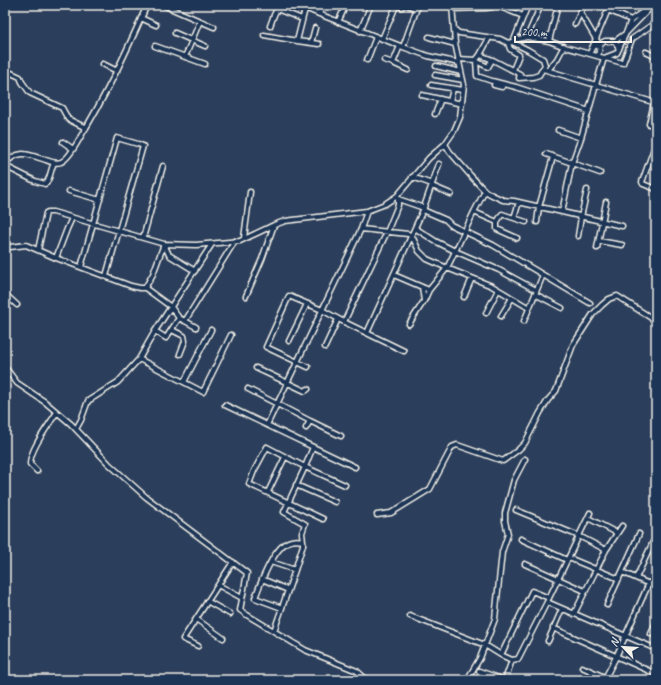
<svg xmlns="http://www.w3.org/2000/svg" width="661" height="685" font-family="Caveat,sans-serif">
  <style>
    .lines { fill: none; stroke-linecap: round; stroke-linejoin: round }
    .minor-casing { stroke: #f4f1e8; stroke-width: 7 }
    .minor { stroke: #1d3557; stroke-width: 4 }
  </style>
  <rect width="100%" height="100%" fill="#2b3e5b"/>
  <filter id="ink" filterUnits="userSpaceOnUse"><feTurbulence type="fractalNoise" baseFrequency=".025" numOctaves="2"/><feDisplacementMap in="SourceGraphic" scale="8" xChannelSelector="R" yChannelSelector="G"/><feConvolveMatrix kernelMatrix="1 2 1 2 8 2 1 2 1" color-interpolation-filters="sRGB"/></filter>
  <g filter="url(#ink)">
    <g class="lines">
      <defs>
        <path id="minor" d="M163,5L200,21L185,57
          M407,5L417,9
          M495,5L523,16
          M305,8L319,14L403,47L428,56L459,63
          M452,9L486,8L493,7L494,5
          M608,10L631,20
          M580,12L600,46L598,56
          M319,14L322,5
          M141,18L156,25
          M200,21L214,27
          M338,22L346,5
          M575,24L584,5
          M270,26L274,15L277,9L302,19
          M455,30L459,33L500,39L508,43L512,42L514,40L527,37L549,41L565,47L604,58L596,85L656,103
          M360,31L371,5
          M175,33L205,46
          M264,35L297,41L306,5
          M429,37L455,44
          M527,37L541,5
          M382,39L396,6L402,7L403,5
          M514,40L528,5
          M297,41L319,44
          M549,41L558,5
          M615,41L626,33L631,20L651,6
          M311,43L315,28
          M508,43L510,49L519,55L513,70
          M155,46L205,64
          M403,47L418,5
          M592,48L605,41H615L619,49
          M646,52L656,57
          M590,53L610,5
          M480,55L489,38
          M604,58L617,53L626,33L653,5
          M605,58L623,63L632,39L656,22
          M458,59L476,60L477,76L492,81L516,87L589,111
          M367,60L376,37
          M384,60L393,63L408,70
          M476,60L480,55L493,60L520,74L519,78L533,77L539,75L545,65L543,59L528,50L512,42
          M476,61L488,67L492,60
          M393,63L400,46
          M103,64L117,71
          M436,66L461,72
          M548,70L557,59L564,46
          M9,72L20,77L22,82L30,93L62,108L68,119L86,128
          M435,75L463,80
          M431,85L463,90
          M494,85L502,87L503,84
          M422,95L462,104
          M656,100L654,103L649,124L656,127
          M450,101L453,89
          M435,114L441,99
          M558,130L581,138
          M63,142L73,149
          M656,143L642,182L643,184L656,189
          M445,144L450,152L471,176L485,191L492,195L503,200L514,201L562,212L572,163L581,138L596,85L543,69
          M546,154L572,163
          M572,163L600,173
          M5,164C18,148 29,155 46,160C51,162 55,164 61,162C69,159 77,143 81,136C107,94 127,51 147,5
          M5,166L35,181L45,184C51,179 50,170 54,163
          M412,177L432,184
          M432,186L451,194
          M69,191L100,200
          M398,199L424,208
          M423,210L446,220L451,225L493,245L590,303
          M474,212L497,222
          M562,212L622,226
          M514,218L519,202
          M537,222L539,207L553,157
          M415,228L435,241L455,251L499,270L536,290
          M361,229L408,234L412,236L419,251L427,259L447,268L492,286L529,308
          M578,236L581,217L587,190
          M143,238L163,166
          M244,238L250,192
          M517,238L497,229V222L502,214L526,222
          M599,241L622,245
          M212,244L155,331L139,359L203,392L231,335
          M597,248L606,202
          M5,249L10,247L26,245L56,258L131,286L140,288H145L153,274L164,244L196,245L240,241L274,225L285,221L367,211L385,204L397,196L429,158L445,144L454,131L460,117L464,85L455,43L452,5
          M38,250L46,213L48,212H53L164,244L169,255L195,271
          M56,258L67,229L72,218
          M81,267L117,138L138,144L143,146L106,276
          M394,275L429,290
          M422,287L424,301
          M145,288L171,307L179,318
          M5,294L17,305
          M535,294L562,308
          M246,296L262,259L274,225
          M464,297L472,278
          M486,313L498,290
          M501,316L512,298
          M185,321L196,327
          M524,321L543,275
          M344,322L387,232L398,205V199L397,196
          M409,324L424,301L429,290L447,268L474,212L485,191
          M172,330L184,336L185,341L180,354
          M155,331L166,338L179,318L185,321L235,241
          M367,333L423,210L439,164
          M289,341L307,304
          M325,347L338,319
          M5,367L17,383L45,402L71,424L109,464L146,497L247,573L240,610L247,615L305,650L357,671L367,680
          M308,367L266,347L289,296L322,310L344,322L404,351
          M256,368L305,391L308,389
          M184,382L211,330
          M248,389L310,421L341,436
          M225,405L355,467
          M267,425L361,229L367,211
          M306,428L310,421
          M76,429L81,420L88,401L118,382L139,359
          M37,471L30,464C30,449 49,425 57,412
          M296,485L335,502
          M268,492L285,457
          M516,510L579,536L606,550
          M590,513L547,602L656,649
          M377,515L391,513L430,489L452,447L457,445L503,461L518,450L525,443L540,413L548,400L556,391L573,345L593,314L602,305L609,299L617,296L656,321
          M588,518L617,533
          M323,519L249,484L254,471L267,447L305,467L345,485
          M521,539L567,560
          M569,558L619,579
          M271,562L295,570
          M525,564L585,591
          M622,572L656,587
          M636,578L653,542
          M262,579L288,590
          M218,585L242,598
          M207,601L230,614
          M547,602L518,659L512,660L501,655L532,591L549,598
          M607,605L639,534
          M282,608L255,598C260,584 274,548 288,542C293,540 298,540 303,541
          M574,614L606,550L622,526
          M410,616L485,645L501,655
          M196,619L223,638
          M553,628L656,674
          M274,631L295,570L303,545V541L302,533L305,524L284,512L305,467L313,447
          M651,634L656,622
          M548,641L562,609
          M198,646L183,639L233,562
          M582,667L611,680
          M479,671L504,680
          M578,679L581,680
          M467,680L480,658L495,619L502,552L508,534L505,521V513L514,480L525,459
          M505,680L512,660
          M604,680L616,657L649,583"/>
      </defs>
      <use href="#minor" class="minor-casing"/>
      <use href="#minor" class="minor"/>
    </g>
  </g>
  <rect width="661" height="685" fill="none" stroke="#1d3557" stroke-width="20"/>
  <rect x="10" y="10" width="641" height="665" fill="none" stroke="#f4f1e8" stroke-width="1.5" filter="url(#ink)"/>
  <g transform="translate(623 647) rotate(295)" stroke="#1d3557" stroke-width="3" paint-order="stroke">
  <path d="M0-3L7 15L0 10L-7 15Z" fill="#f4f1e8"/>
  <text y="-6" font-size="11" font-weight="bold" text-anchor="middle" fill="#f4f1e8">N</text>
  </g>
  <path d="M515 36v6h116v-6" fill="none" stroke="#f4f1e8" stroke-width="2"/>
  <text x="521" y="36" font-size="12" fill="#f4f1e8" stroke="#1d3557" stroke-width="3" paint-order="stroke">200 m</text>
</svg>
